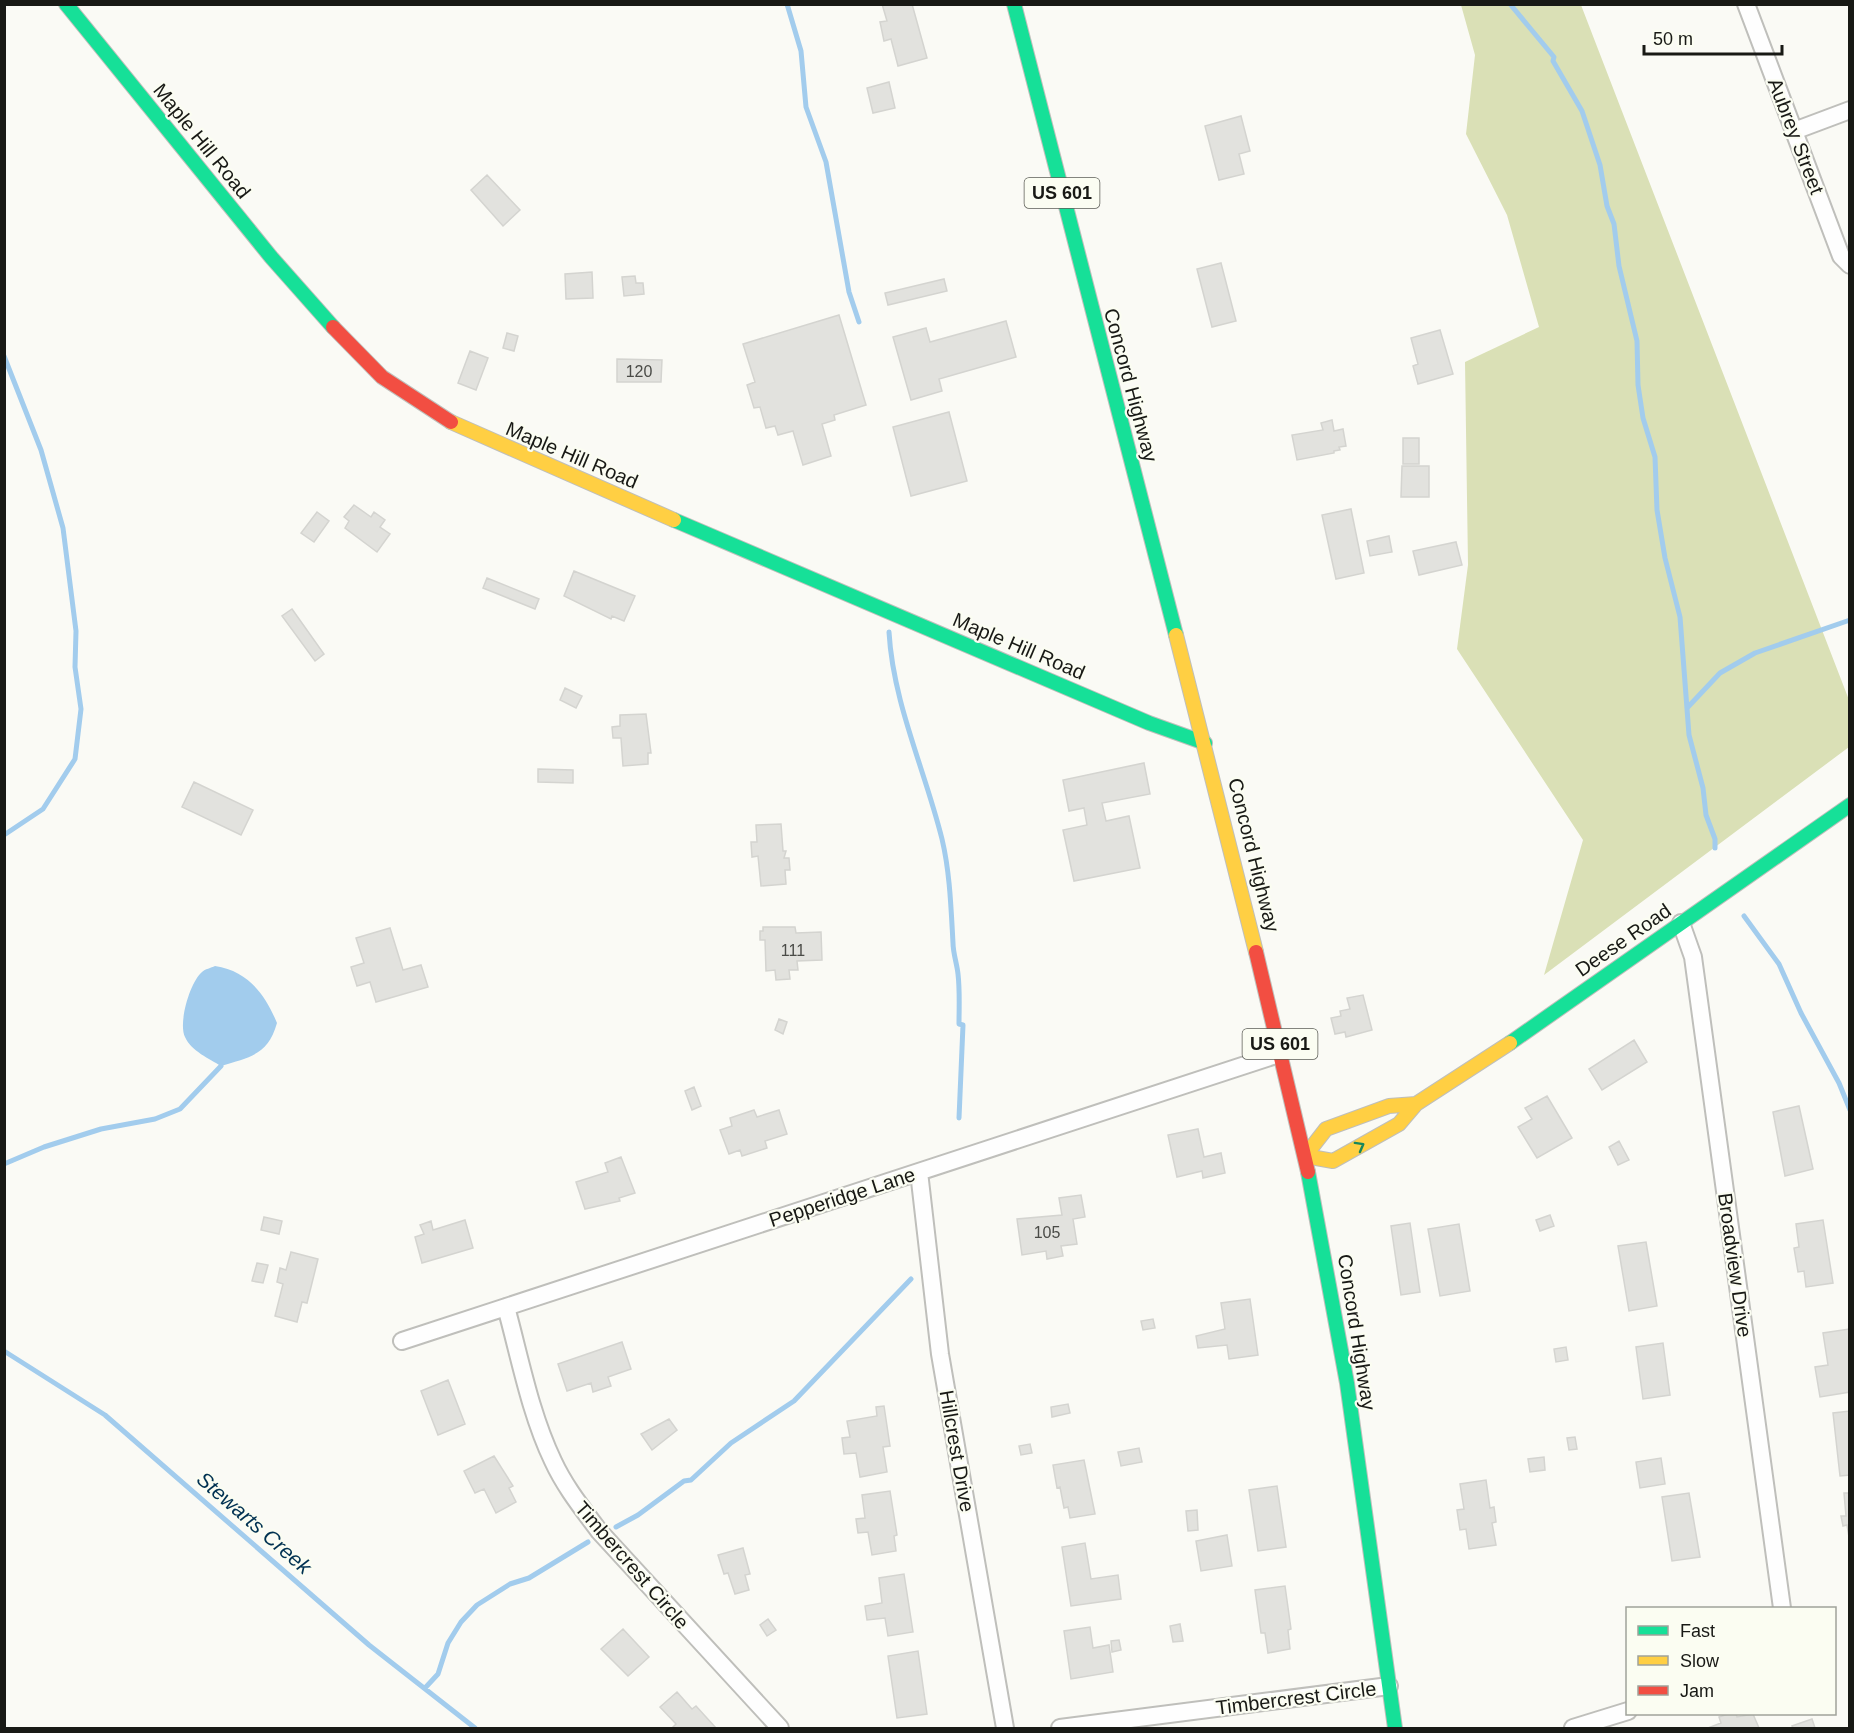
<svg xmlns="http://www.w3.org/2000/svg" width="1854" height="1733" font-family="Helvetica,sans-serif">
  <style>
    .forest { fill: #dae0b6 }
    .water { fill: #a2cced }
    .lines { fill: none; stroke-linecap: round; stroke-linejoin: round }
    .stream { stroke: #a2cced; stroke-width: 5 }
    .building { fill: #e2e2de; stroke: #d4d4d0; stroke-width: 1.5 }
    .street-casing { stroke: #bfbfbb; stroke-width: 20 }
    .fast-casing { stroke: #bfbfbb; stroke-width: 16 }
    .slow-casing { stroke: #bfbfbb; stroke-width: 16 }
    .jam-casing { stroke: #bfbfbb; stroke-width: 16 }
    .street { stroke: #fefefe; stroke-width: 16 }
    .fast { stroke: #16e098; stroke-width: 14 }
    .slow { stroke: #ffcf43; stroke-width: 14 }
    .jam { stroke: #f24e42; stroke-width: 14 }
    .oneway { stroke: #17865d }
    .labels { text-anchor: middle; stroke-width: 4.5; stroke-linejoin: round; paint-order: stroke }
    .number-label { font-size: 16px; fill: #4a4b47 }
    .shield { fill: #fbfdf2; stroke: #5c5d57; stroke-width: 1.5 }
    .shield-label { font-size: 18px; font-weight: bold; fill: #181915 }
    .street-label { font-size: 20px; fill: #181915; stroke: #fbfdf2 }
    .water-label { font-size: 21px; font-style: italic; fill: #003151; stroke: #fbfdf2 }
  </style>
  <rect width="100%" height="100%" fill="#fafaf5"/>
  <path class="forest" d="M1461,5H1581L1849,700V747L1544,975L1583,840L1457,649L1468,565L1465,362L1539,327L1507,215L1466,134L1475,55Z"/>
  <path class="water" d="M215,966C248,971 265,994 277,1023C268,1055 250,1057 221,1066C210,1059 191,1051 185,1037C178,1023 190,982 202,972C205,969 211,968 215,966Z"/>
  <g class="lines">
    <path class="stream" d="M787,4L801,51L806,107L826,162L849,292L859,322
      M1510,4L1554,57L1553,61L1582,111L1600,165L1607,206L1614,224L1619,266L1637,341L1638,385L1643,418L1655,457L1657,510L1665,558L1680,617L1689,735L1703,788L1706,815L1715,839V848
      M4,356L41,450L63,528L76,631L75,667L81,709L75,759L43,809L4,835
      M889,632C893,703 925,770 942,839C950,873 951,908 953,943C953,953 957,964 958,974C960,991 959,1008 959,1024L963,1025L959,1118
      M1688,707L1720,673L1755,653L1850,620
      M1744,916L1779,964L1801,1013L1839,1083L1850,1110
      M4,1164L44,1147L101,1129L155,1119L180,1109L221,1066
      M4,1351L105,1415L369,1645L475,1728
      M616,1527L638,1515L684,1481L691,1480L731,1443L794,1401L911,1279
      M425,1688L438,1674L448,1643L461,1622L477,1605L510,1584L529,1578L588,1542"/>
  </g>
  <path class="building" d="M882,4H912L927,58L898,66L891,39L884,41L880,22L887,21Z
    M889,82L895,108L873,113L867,88Z
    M1241,116L1250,151L1239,154L1244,174L1219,180L1205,126Z
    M487,175L520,210L503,226L471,190Z
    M1221,263L1236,321L1212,327L1197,269Z
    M592,272L593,298L566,299L565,274Z
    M635,276L636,283H643L644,294L624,296L622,277Z
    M944,279L947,291L888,305L885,293Z
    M839,315L866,405L834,415L835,420L822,424L831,456L803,465L793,431L778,435L775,426L766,428L760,407L754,408L747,385L755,382L743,344Z
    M1006,321L1016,357L939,379L942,391L911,400L893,337L926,328L930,342Z
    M1440,330L1453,374L1418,384L1413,366L1418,364L1411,338Z
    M507,333L518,336L514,351L503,348Z
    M470,351L488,358L476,390L458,383Z
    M617,359L662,360L661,382H617Z
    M949,412L967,481L911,496L893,427Z
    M1332,420L1334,431L1343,429L1346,446L1339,447L1340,450L1334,451V453L1297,460L1292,435L1323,430L1321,423Z
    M1403,438H1419V464H1403Z
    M1402,466H1429V497H1401Z
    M354,505L371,517L374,512L385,520L380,527L390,534L377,552L345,528L349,521L344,517Z
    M1351,509L1364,573L1336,579L1322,515Z
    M317,512L329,521L314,542L301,533Z
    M1389,536L1392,552L1370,556L1367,541Z
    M1456,542L1462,565L1419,575L1413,551Z
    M574,571L635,596L624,621L612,616L611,619L564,596Z
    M487,578L539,599L535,609L483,588Z
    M292,609L324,654L315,661L282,616Z
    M565,688L582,696L576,708L560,700Z
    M646,714L651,753H648V764L623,766L621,738H613L612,727L620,726V715Z
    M1144,763L1150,794L1102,803L1106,821L1129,816L1140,868L1074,881L1063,830L1087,825L1084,808L1069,811L1063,780Z
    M538,769L573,770V783L538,782Z
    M194,782L253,810L241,835L182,807Z
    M781,824L783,851H786L784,858H789L790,870H785L786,884L761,886L758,856L752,857L751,842H757L756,825Z
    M763,927H795L796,933L821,932L822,960L797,961L798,970H789L790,979L776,980L775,970L766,971L765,940H760V931H763Z
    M390,928L403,970L421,965L428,987L376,1002L370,982L357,986L351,967L364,963L356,938Z
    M1363,995L1372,1030L1346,1037L1345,1032L1335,1034L1331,1018L1341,1016L1340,1011L1350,1009L1347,998Z
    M779,1019L787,1022L783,1034L775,1030Z
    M1634,1040L1647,1062L1602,1090L1589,1069Z
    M694,1087L701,1106L692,1110L685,1091Z
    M1547,1096L1572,1138L1537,1158L1518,1127L1532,1119L1525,1108Z
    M1799,1106L1813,1169L1785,1176L1773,1112Z
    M754,1110L757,1117L779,1110L787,1134L765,1141L767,1148L742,1156L740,1150L729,1154L720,1130L732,1126L730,1118Z
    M1198,1129L1204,1157L1221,1153L1225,1173L1203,1178L1202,1171L1177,1177L1168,1135Z
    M1619,1141L1629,1160L1618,1165L1609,1147Z
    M621,1157L635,1193L619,1198L620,1201L585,1209L576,1182L608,1172L605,1163Z
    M1081,1195L1085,1217L1073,1219L1077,1244L1061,1246L1063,1256L1047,1259L1046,1251L1022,1255L1017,1219L1062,1215L1059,1198Z
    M1550,1215L1554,1226L1540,1231L1536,1220Z
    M264,1217L282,1221L279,1234L261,1230Z
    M465,1220L473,1248L422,1263L415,1237L424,1234L420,1225L431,1221L433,1230Z
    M1823,1220L1833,1283L1806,1287L1804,1271L1798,1272L1794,1248L1799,1247L1796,1224Z
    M1410,1223L1420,1292L1401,1295L1391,1226Z
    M1459,1224L1470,1291L1440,1296L1428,1229Z
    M1646,1242L1657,1306L1629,1311L1618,1246Z
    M291,1252L318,1259L307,1303L302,1302L297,1322L275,1316L283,1284L277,1282L280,1268L286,1270Z
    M257,1263L268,1265L263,1283L252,1281Z
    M1250,1299L1258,1355L1229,1359L1227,1345L1198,1348L1196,1336L1225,1329L1221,1303Z
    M1153,1319L1155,1328L1143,1330L1141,1321Z
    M1849,1329L1850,1392L1820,1397L1815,1367L1828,1365L1823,1333Z
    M622,1342L631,1369L608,1377L611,1386L593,1392L591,1383L567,1391L558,1364Z
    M1663,1343L1670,1395L1643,1399L1636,1347Z
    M1566,1347L1568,1360L1556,1362L1554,1349Z
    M448,1380L465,1424L438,1435L421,1391Z
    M1068,1404L1070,1413L1052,1417L1051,1407Z
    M884,1406L890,1446L883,1447L887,1472L860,1477L856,1453L844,1454L842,1438L850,1437L847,1421L877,1416L876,1407Z
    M1850,1411V1475L1840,1476L1833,1413Z
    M669,1419L677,1430L652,1450L641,1434Z
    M1575,1437L1577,1449L1569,1450L1567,1438Z
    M1030,1444L1032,1453L1021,1455L1019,1446Z
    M1139,1448L1142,1462L1121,1466L1118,1452Z
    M494,1456L513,1486L509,1488L516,1502L496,1513L484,1489L475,1493L464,1471Z
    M1544,1457L1545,1470L1530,1472L1528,1459Z
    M1661,1458L1665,1484L1640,1488L1636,1462Z
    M1084,1460L1095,1514L1070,1518L1068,1507L1064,1508L1060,1487L1057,1488L1053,1465Z
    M1486,1480L1490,1508L1494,1507L1496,1522L1492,1523L1496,1545L1469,1549L1466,1529L1460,1530L1457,1510L1464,1509L1460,1484Z
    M1277,1486L1286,1547L1258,1551L1249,1490Z
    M890,1491L897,1535L894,1536L896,1551L872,1555L868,1532L858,1533L856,1519L865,1518L862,1495Z
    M1689,1493L1700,1557L1672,1561L1662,1497Z
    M1844,1493H1850V1543L1847,1525L1843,1526L1841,1516H1846Z
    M1197,1510L1198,1530L1188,1531L1186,1511Z
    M1227,1535L1232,1566L1201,1571L1196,1541Z
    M1085,1543L1091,1579L1118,1575L1121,1599L1071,1606L1062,1547Z
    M743,1548L750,1574L745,1575L749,1590L735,1594L728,1573L724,1574L718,1555Z
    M904,1574L913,1632L888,1636L885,1618L867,1620L865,1606L882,1603L879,1578Z
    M1285,1586L1291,1629L1288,1630L1290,1649L1268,1653L1265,1633H1261L1255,1590Z
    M768,1619L776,1630L767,1636L760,1625Z
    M1180,1624L1183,1641L1173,1642L1170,1626Z
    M1090,1627L1093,1648L1109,1645L1113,1672L1071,1679L1064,1631Z
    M623,1629L649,1657L628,1676L601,1649Z
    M1119,1640L1121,1650L1112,1652L1111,1641Z
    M918,1651L927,1714L897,1718L888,1656Z
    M677,1692L692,1709L696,1706L716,1728H672L676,1724L660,1707Z
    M1728,1714H1736L1737,1717L1753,1714L1759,1728H1708L1721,1723L1719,1717Z
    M1812,1719L1815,1728H1793L1792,1726Z"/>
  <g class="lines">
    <defs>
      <path id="street" d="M1746,4L1841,256L1850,265
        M1794,131L1850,110
        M1681,923L1693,957L1782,1608
        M919,1172L940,1354L1005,1728
        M506,1307C520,1358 530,1413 553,1461C565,1487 582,1508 599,1531L780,1728
        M402,1341L1282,1053
        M1060,1728L1389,1686
        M1573,1728L1628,1711"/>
      <path id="fast" d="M66,4L271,257L333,327
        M1014,4L1176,635
        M674,520L1149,723L1205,743
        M1510,1043L1850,805
        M1308,1172L1347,1383L1395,1728"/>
      <path id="slow" d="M451,422L674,520
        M1176,635L1256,952
        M1416,1104L1389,1106L1326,1129L1305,1156L1333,1161L1399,1124L1416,1104L1510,1043"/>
      <path id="jam" d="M333,327L382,377L451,422
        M1256,952L1308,1172"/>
    </defs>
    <use href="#street" class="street-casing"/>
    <use href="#fast" class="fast-casing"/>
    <use href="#slow" class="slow-casing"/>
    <use href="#jam" class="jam-casing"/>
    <use href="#street" class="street"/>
    <use href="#fast" class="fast"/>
    <use href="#slow" class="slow"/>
    <use href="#jam" class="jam"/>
  </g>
  <defs><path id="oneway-chevron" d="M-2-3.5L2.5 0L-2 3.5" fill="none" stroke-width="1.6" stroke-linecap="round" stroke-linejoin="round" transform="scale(1.5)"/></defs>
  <use class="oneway" href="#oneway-chevron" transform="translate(1360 1146) rotate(-29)"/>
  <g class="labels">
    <g class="number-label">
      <text x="639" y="377">120</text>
      <text x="793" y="956">111</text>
      <text x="1047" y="1238">105</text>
    </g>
    <g class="shield">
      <rect x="1024.5" y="178" width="75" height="30" rx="4.5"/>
      <rect x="1242.5" y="1029" width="75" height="30" rx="4.5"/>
    </g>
    <g class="shield-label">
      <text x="1062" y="199">US 601</text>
      <text x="1280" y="1050">US 601</text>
    </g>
    <g class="street-label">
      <text transform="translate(1796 136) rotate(69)" y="7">Aubrey Street</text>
      <text transform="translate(202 141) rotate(51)" y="7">Maple Hill Road</text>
      <text transform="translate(1131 385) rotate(75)" y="7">Concord Highway</text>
      <text transform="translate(572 455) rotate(23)" y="7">Maple Hill Road</text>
      <text transform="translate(1019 646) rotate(23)" y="7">Maple Hill Road</text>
      <text transform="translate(1254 855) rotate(76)" y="7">Concord Highway</text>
      <text transform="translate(1623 940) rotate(-35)" y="7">Deese Road</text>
      <text transform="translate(842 1197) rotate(-18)" y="7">Pepperidge Lane</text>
      <text transform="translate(1735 1265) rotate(82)" y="7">Broadview Drive</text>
      <text transform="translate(1357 1332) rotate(81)" y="7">Concord Highway</text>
      <text transform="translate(957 1451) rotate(80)" y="7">Hillcrest Drive</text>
      <text transform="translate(632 1565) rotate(49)" y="7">Timbercrest Circle</text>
      <text transform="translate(1296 1698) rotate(-7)" y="7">Timbercrest Circle</text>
    </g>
    <g class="water-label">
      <text transform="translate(254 1523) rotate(41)" y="7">Stewarts Creek</text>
    </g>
  </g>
  <rect width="1854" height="1733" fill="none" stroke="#181915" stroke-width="12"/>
  <rect x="1626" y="1607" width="210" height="108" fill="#fbfdf2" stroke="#a0a29a" stroke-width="1.5"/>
  <rect x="1638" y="1626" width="30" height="9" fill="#16e098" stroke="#a0a29a" stroke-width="1.5"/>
  <text x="1680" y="1637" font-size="18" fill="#181915">Fast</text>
  <rect x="1638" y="1656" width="30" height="9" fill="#ffcf43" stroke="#a0a29a" stroke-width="1.5"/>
  <text x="1680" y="1667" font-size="18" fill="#181915">Slow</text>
  <rect x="1638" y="1686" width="30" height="9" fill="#f24e42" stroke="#a0a29a" stroke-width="1.5"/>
  <text x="1680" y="1697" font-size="18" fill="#181915">Jam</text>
  <path d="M1644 45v9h138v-9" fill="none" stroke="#181915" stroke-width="3"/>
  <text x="1653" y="45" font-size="18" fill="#181915" stroke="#fbfdf2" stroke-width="4.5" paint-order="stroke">50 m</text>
</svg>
